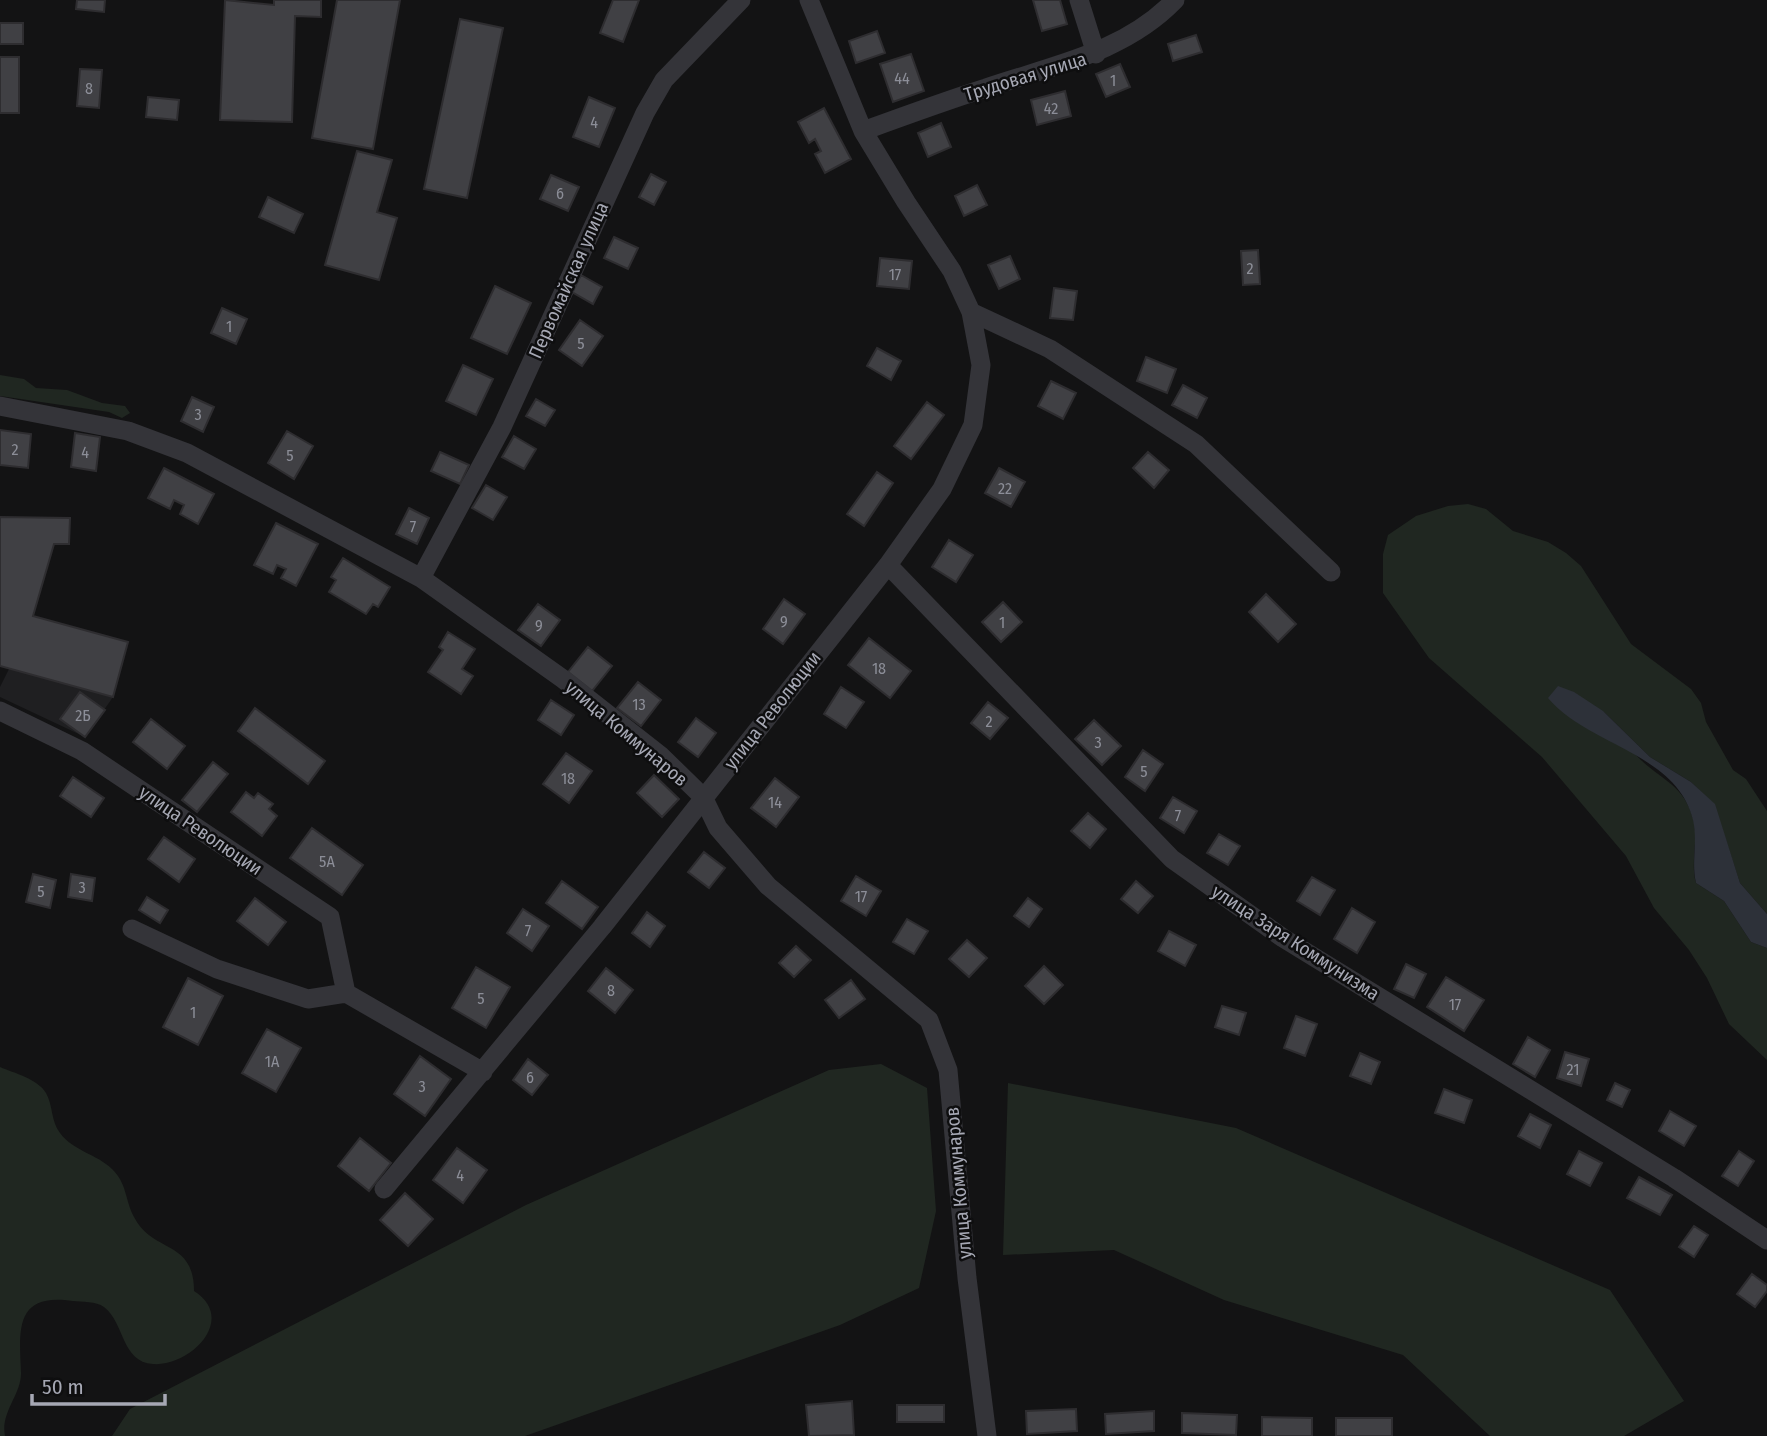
<svg xmlns="http://www.w3.org/2000/svg" width="1767" height="1436" font-family="'Fira Sans Condensed',sans-serif">
  <style>
    .built { fill: #1f1f21 }
    .green { fill: #202721 }
    .water { fill: #2d3139 }
    .building { fill: #404044; stroke: #2e2d30; stroke-width: 2 }
    .lines { fill: none; stroke-linecap: round; stroke-linejoin: round }
    .minor { stroke: #343439; stroke-width: 19 }
    .labels { text-anchor: middle; stroke-width: 5; stroke-linejoin: round; paint-order: stroke }
    .number-label { font-size: 16px; fill: #8c8e98 }
    .street-label { font-size: 19px; fill: #a6a8b4; stroke: #0e0e0f }
  </style>
  <rect width="100%" height="100%" fill="#131314"/>
  <path class="built" d="M0,517L70,518L69,544H54L33,616L128,642L113,697L85,737L0,697V687L9,669L0,666Z"/>
  <path class="green" d="M0,375L24,379L36,388L67,390L102,403L125,406L130,413L122,418L109,412L0,396Z
    M1468,504L1486,509L1513,531L1548,542L1566,553L1581,566L1631,644L1691,689L1701,703L1706,722L1733,770L1746,779L1767,811V914L1740,883L1714,804L1691,782L1650,757L1603,711C1614,725 1624,742 1636,755C1658,779 1683,783 1693,818C1699,840 1690,862 1696,883L1724,901L1751,942L1767,948V1060L1729,1024L1707,978L1689,950L1654,908L1626,856L1542,757L1429,658L1383,593V554L1388,535L1416,516L1448,506Z
    M881,1064L927,1088L936,1211L919,1288L840,1325L525,1436H112L130,1409L526,1205L829,1070Z
    M0,1067C14,1073 38,1079 46,1093C53,1105 51,1122 60,1133C73,1151 97,1154 112,1169C127,1183 125,1200 134,1217C153,1254 194,1239 194,1291C238,1319 190,1367 153,1364C121,1362 125,1323 104,1307C96,1301 82,1302 73,1301C15,1292 19,1329 21,1372C22,1394 0,1412 5,1436H0Z
    M1008,1083L1236,1128L1610,1290L1684,1401L1624,1436H1490L1403,1355L1224,1300L1114,1250L1003,1255Z"/>
  <path class="water" d="M1558,686L1574,692L1603,711L1650,757L1691,782L1715,804L1740,883L1767,914V948L1751,942L1724,901L1696,883C1691,862 1698,842 1693,820C1677,753 1587,745 1548,698Z"/>
  <path class="building" d="M77,0H105L104,12L76,9Z
    M225,0L274,5V0H321V17L295,16L292,122L220,120Z
    M337,0H400L373,149L312,138Z
    M613,0H639L623,42L600,33Z
    M1033,0H1060L1067,24L1042,31Z
    M460,19L503,28L467,198L424,189Z
    M0,23H23V44H0Z
    M877,31L885,53L856,63L849,41Z
    M1196,35L1202,52L1173,61L1168,44Z
    M911,54L924,91L893,102L880,64Z
    M0,57H19V113H0Z
    M1120,64L1130,87L1106,97L1096,74Z
    M80,69L102,70L99,108L77,106Z
    M1065,91L1071,116L1037,125L1031,100Z
    M148,97L179,100L177,120L146,117Z
    M589,97L615,108L599,147L573,137Z
    M824,108L851,159L825,173L815,154L821,151L815,139L809,143L798,122Z
    M941,123L951,147L928,157L918,133Z
    M357,151L392,160L377,212L397,218L379,280L325,265Z
    M651,174L666,182L654,205L639,197Z
    M551,175L579,187L568,211L540,199Z
    M977,185L987,205L964,216L955,196Z
    M268,197L303,214L294,233L259,217Z
    M614,237L638,248L628,269L604,258Z
    M1258,250L1260,284L1243,285L1241,251Z
    M1010,256L1020,279L999,289L988,265Z
    M880,258L912,261L909,289L877,286Z
    M581,275L602,287L593,304L572,292Z
    M495,286L531,303L507,354L471,338Z
    M1054,288L1077,291L1073,320L1050,318Z
    M222,308L247,319L236,344L211,333Z
    M580,320L603,336L582,366L559,350Z
    M877,348L901,361L891,380L867,366Z
    M1146,357L1176,369L1167,393L1137,381Z
    M463,365L493,379L476,415L446,401Z
    M1051,381L1076,393L1063,419L1038,406Z
    M1183,385L1207,398L1197,418L1172,405Z
    M192,397L214,407L203,432L181,421Z
    M536,399L555,410L545,426L526,416Z
    M927,402L944,415L911,459L894,446Z
    M0,430L31,434L28,468L0,465Z
    M287,431L313,446L294,479L268,463Z
    M75,433L100,437L96,471L71,467Z
    M514,436L536,449L524,469L502,457Z
    M440,452L469,465L460,484L431,471Z
    M1148,452L1169,470L1154,488L1133,468Z
    M164,468L214,494L198,524L180,514L184,505L174,500L170,509L148,498Z
    M999,468L1025,482L1011,507L985,493Z
    M877,472L893,483L864,526L847,514Z
    M486,485L507,497L493,520L472,508Z
    M409,508L429,518L417,544L396,534Z
    M0,517L70,518L69,544H54L33,616L128,642L113,697L0,666Z
    M276,523L318,544L296,586L281,578L286,569L277,565L273,574L254,565Z
    M949,540L973,555L956,582L932,567Z
    M343,558L390,587L378,607L373,604L366,614L329,592L336,580L331,577Z
    M1266,594L1296,624L1278,642L1249,612Z
    M784,599L805,614L783,644L763,629Z
    M1003,602L1022,622L1001,642L982,622Z
    M538,604L560,620L541,646L518,630Z
    M448,632L475,649L462,669L473,676L461,694L428,672L443,650L439,647Z
    M869,638L911,671L890,698L848,665Z
    M588,647L612,666L592,691L568,672Z
    M638,682L661,700L641,726L617,708Z
    M841,687L864,702L846,728L824,714Z
    M80,692L105,710L85,737L60,719Z
    M551,700L574,715L561,735L538,720Z
    M988,702L1008,718L990,739L971,723Z
    M255,708L325,761L308,784L238,731Z
    M696,718L716,733L698,757L678,742Z
    M151,719L185,746L167,769L133,742Z
    M1094,720L1121,746L1102,765L1075,739Z
    M1143,750L1163,764L1145,791L1125,777Z
    M566,753L592,771L569,803L543,784Z
    M213,762L228,774L197,812L182,800Z
    M654,775L679,799L662,817L637,793Z
    M73,777L104,798L91,817L60,796Z
    M775,778L799,797L776,827L751,808Z
    M246,792L254,798L258,793L273,804L269,809L277,816L262,836L231,812Z
    M1173,797L1197,811L1184,833L1160,818Z
    M1088,813L1106,829L1090,848L1071,831Z
    M312,828L363,865L342,895L290,858Z
    M1219,834L1240,846L1228,865L1207,853Z
    M164,837L195,859L179,882L148,859Z
    M704,852L725,868L709,888L688,872Z
    M33,874L56,880L50,908L26,902Z
    M71,874L95,878L92,901L68,897Z
    M856,876L881,891L866,916L841,901Z
    M1312,877L1335,890L1320,915L1297,901Z
    M562,881L598,907L582,929L546,903Z
    M1136,881L1153,896L1138,913L1121,899Z
    M147,897L168,910L160,923L139,910Z
    M255,898L286,922L268,945L237,921Z
    M1028,898L1042,909L1029,927L1014,916Z
    M1352,908L1375,922L1357,953L1334,939Z
    M523,909L549,926L532,951L507,933Z
    M647,912L665,926L650,947L632,933Z
    M907,919L928,931L914,954L893,942Z
    M1169,931L1196,945L1185,966L1158,951Z
    M967,940L987,958L969,977L949,959Z
    M796,946L811,960L794,977L779,963Z
    M1406,964L1426,974L1414,998L1394,989Z
    M1044,966L1063,985L1044,1004L1025,986Z
    M476,967L510,987L486,1028L452,1008Z
    M606,968L633,990L615,1013L588,991Z
    M1446,977L1484,1000L1464,1031L1427,1007Z
    M188,978L223,996L198,1045L163,1027Z
    M851,980L865,999L839,1018L825,1000Z
    M1222,1006L1246,1013L1239,1035L1215,1027Z
    M1296,1016L1317,1024L1305,1056L1284,1048Z
    M267,1029L301,1048L276,1092L242,1073Z
    M1528,1037L1550,1050L1535,1077L1513,1064Z
    M1565,1052L1589,1059L1581,1086L1557,1078Z
    M1360,1053L1380,1062L1371,1084L1350,1076Z
    M420,1056L451,1079L425,1116L394,1094Z
    M528,1059L548,1075L532,1095L513,1080Z
    M1615,1083L1630,1090L1622,1107L1607,1100Z
    M1444,1089L1472,1100L1464,1123L1435,1113Z
    M1670,1111L1696,1126L1684,1146L1659,1131Z
    M1530,1114L1551,1125L1540,1148L1518,1136Z
    M360,1138L391,1163L369,1191L338,1166Z
    M457,1148L487,1170L463,1203L433,1180Z
    M1579,1151L1602,1163L1590,1186L1567,1174Z
    M1739,1151L1754,1161L1738,1186L1722,1176Z
    M1639,1177L1672,1195L1660,1215L1627,1198Z
    M405,1193L433,1219L408,1246L380,1220Z
    M1694,1226L1708,1235L1694,1257L1679,1247Z
    M1752,1274L1767,1285V1291L1755,1307L1737,1294Z
    M852,1401L854,1435L809,1436L806,1405Z
    M897,1405H944V1422H897Z
    M1076,1409L1077,1431L1027,1434L1026,1411Z
    M1154,1411V1431L1106,1434L1105,1414Z
    M1182,1413L1237,1415L1236,1435L1182,1433Z
    M1262,1417L1312,1418V1436H1262Z
    M1336,1418H1392V1436H1336Z"/>
  <g class="lines">
    <path class="minor" d="M1079,0L1096,54
      M863,131C904,116 945,101 986,88C1053,65 1124,53 1175,0
      M971,312L1050,349L1196,444L1331,572
      M0,406L128,431L187,453L421,578L563,679L661,756L703,797L718,828L768,886L929,1020L948,1070L967,1278L987,1436
      M888,565L1172,859L1283,938L1674,1178L1767,1240
      M421,578L502,427L645,113L664,80L741,0
      M0,711L82,751L330,917L346,993L483,1072
      M132,929L217,969L308,999L346,993
      M384,1189L602,927L888,565L942,489L973,425L981,365L971,312L952,271L906,202L863,131L809,0"/>
  </g>
  <g class="labels">
    <g class="number-label">
      <text x="902" y="84">44</text>
      <text x="1113" y="86">1</text>
      <text x="89" y="94">8</text>
      <text x="1051" y="114">42</text>
      <text x="594" y="128">4</text>
      <text x="560" y="199">6</text>
      <text x="1250" y="274">2</text>
      <text x="895" y="280">17</text>
      <text x="229" y="332">1</text>
      <text x="581" y="349">5</text>
      <text x="198" y="420">3</text>
      <text x="15" y="455">2</text>
      <text x="85" y="458">4</text>
      <text x="290" y="461">5</text>
      <text x="1005" y="494">22</text>
      <text x="413" y="532">7</text>
      <text x="784" y="627">9</text>
      <text x="1002" y="628">1</text>
      <text x="539" y="631">9</text>
      <text x="879" y="674">18</text>
      <text x="639" y="710">13</text>
      <text x="83" y="721">2Б</text>
      <text x="989" y="727">2</text>
      <text x="1098" y="748">3</text>
      <text x="1144" y="777">5</text>
      <text x="568" y="784">18</text>
      <text x="775" y="808">14</text>
      <text x="1178" y="821">7</text>
      <text x="327" y="867">5А</text>
      <text x="82" y="893">3</text>
      <text x="41" y="897">5</text>
      <text x="861" y="902">17</text>
      <text x="528" y="936">7</text>
      <text x="611" y="996">8</text>
      <text x="481" y="1004">5</text>
      <text x="1455" y="1010">17</text>
      <text x="193" y="1018">1</text>
      <text x="272" y="1067">1А</text>
      <text x="1573" y="1075">21</text>
      <text x="530" y="1083">6</text>
      <text x="422" y="1092">3</text>
      <text x="460" y="1181">4</text>
    </g>
    <g class="street-label">
      <text transform="translate(1025 76) rotate(-17)" y="7">Трудовая улица</text>
      <text transform="translate(568 280) rotate(-66)" y="7">Первомайская улица</text>
      <text transform="translate(772 710) rotate(-52)" y="7">улица Революции</text>
      <text transform="translate(627 733) rotate(40)" y="7">улица Коммунаров</text>
      <text transform="translate(201 830) rotate(34)" y="7">улица Революции</text>
      <text transform="translate(1296 942) rotate(33)" y="7">улица Заря Коммунизма</text>
      <text transform="translate(958 1183) rotate(-95)" y="7">улица Коммунаров</text>
    </g>
  </g>
  <path d="M32 1394v10h133v-10" fill="none" stroke="#a6a8b4" stroke-width="3.5"/>
  <text x="42" y="1394" font-size="21" fill="#a6a8b4" stroke="#0e0e0f" stroke-width="5" paint-order="stroke">50 m</text>
</svg>
